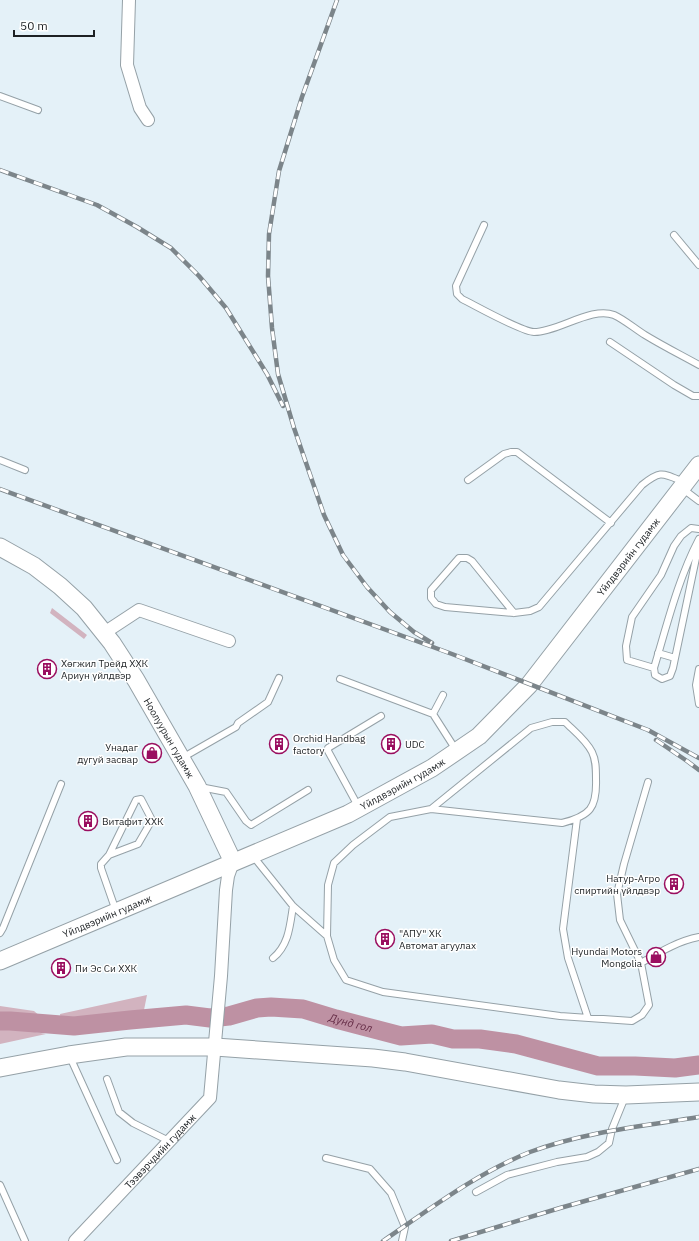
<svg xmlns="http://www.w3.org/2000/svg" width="699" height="1241" font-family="'IBM Plex Sans',sans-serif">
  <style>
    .green { fill: #d2b3bf }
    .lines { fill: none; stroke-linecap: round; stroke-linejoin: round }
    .river { stroke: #be91a3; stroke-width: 19 }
    .lane-casing { stroke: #95a1a7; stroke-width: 8 }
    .street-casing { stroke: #95a1a7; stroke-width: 14 }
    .secondary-casing { stroke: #95a1a7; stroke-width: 19 }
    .lane { stroke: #fff; stroke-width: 6 }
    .street { stroke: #fff; stroke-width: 12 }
    .secondary { stroke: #fff; stroke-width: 17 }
    .rail-casing { stroke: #7c858a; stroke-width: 4.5 }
    .rail { stroke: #fff; stroke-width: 3; stroke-dasharray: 9; stroke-linecap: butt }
    .labels { text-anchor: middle; stroke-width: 3; stroke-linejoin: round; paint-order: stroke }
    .street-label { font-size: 10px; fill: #1d2124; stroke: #fff }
    .poi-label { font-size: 10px; fill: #1d2124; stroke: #fff; text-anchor: start }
    .water-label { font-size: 11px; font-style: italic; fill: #642b45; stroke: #fff }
  </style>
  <rect width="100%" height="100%" fill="#e4f1f8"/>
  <path class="green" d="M52,608L87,635L84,639L50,613Z
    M147,995L144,1010L101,1019L61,1022L60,1014Z
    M0,1006L34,1011L42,1018L12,1016L0,1017Z
    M0,1028H13L46,1034L0,1044Z"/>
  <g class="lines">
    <path class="river" id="s1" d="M0,1021H10L74,1026L130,1020L186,1015L210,1018L229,1016L257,1008L271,1007L303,1009L336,1019L401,1036L432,1034L453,1039H480L516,1044L598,1066H635L675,1068L699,1065"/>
    <defs>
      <path id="lane" d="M0,96L38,110
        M484,225L456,286L457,294L462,299C476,306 522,332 534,332C558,332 592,306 614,315C625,320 635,329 645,335C663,346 681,355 699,365
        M674,235L699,265
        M610,342L674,385L693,396H699
        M0,460L25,470
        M468,480L504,454L511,452H517L611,523
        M683,489L699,501
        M699,539C678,579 667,625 654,668L655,675L662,679L670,676L673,668L699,544
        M514,613L472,561L467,558H459L431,590V598L436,604L445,607L514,613L530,611L539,607L642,485C661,470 662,473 684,482
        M658,653L675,658
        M654,668L627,660L626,646L632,617L661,575L674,546L681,536L691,528L699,529
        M699,669L696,685L699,704
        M340,679L433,714L456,750
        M433,714L443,695
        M182,758L236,727L238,723L268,702L279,678
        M200,787L226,792L246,821L251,825L308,790
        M358,806L328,751V748L381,716
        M577,819L563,929L568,958L588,1018
        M109,855L136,800L141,799L152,820L138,844L109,855L101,864V868L116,911
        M253,856L293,906L327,936L334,960L346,980L383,992L560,1016L632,1021L642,1015L649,1005L641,963L620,920L617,894L624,864L648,782
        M0,933L3,928L61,784
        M327,936L328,885L334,863L353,845L390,817L431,809L562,823C590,816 597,808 596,779C596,769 596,760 592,752C586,740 574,731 565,722H552L531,728L431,809
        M273,958C289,945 290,925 293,906
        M641,963C660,952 678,941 699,937
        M70,1057L117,1160
        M107,1079L119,1112L133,1123L169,1141
        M326,1158L370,1169L391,1193L405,1227L402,1241
        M0,1185L25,1241
        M476,1192L507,1175L557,1162L587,1157L598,1152L609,1143L612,1129L625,1097"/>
      <g id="street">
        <path d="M129,0L127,65L140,108L148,120"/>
        <path d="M104,633L139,610L229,641"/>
        <path id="s2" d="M75,1241L210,1098L221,976L226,890L228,876L233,862"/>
      </g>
      <g id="secondary">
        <path id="s3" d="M0,547L34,566L60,586L84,608L112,643L136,680L197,786L233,862"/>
        <path id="s4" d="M0,961L348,814L432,768L479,736L529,685L699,465"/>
        <path d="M0,1068L69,1055L126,1047H215L373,1058L405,1062L559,1090L594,1094L626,1095L699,1092"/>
      </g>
    </defs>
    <use href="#lane" class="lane-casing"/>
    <use href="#street" class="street-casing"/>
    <use href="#secondary" class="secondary-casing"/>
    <use href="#lane" class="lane"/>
    <use href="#street" class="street"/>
    <use href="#secondary" class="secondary"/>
    <defs>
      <path id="rail" d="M337,0L302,97L279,171L269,234L268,276L272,328L278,374L294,428L324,515L343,555L367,587L390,612L414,632L432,643
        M0,170L97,205L137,227L171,248L199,276L226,308L267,374L283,406
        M0,489L452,654L648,730L699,758
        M656,740L687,761L699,770
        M383,1241C430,1209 477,1173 530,1152C584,1132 643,1126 699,1117
        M451,1241L560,1208L699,1169"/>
    </defs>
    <use href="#rail" class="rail-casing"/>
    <use href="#rail" class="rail"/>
  </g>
  <defs>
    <symbol id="building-ring" viewBox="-11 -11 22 22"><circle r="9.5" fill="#fff" stroke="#9a0e5f" stroke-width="1.5"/><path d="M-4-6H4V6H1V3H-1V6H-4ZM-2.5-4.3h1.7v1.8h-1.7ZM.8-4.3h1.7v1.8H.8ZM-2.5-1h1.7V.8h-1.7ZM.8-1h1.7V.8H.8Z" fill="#9a0e5f"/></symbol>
    <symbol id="shop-ring" viewBox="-11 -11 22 22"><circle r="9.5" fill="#fff" stroke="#9a0e5f" stroke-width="1.5"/><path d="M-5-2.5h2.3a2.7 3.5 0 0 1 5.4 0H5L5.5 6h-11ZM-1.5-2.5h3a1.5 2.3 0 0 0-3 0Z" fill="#9a0e5f"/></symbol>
  </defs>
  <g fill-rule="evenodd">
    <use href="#building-ring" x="36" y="658" width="22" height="22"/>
    <use href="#building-ring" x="268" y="733" width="22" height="22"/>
    <use href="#building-ring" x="380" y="733" width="22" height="22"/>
    <use href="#shop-ring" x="141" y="742" width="22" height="22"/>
    <use href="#building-ring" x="77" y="810" width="22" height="22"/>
    <use href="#building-ring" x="663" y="873" width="22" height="22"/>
    <use href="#building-ring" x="374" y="928" width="22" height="22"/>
    <use href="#shop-ring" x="645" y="946" width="22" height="22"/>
    <use href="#building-ring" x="50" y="957" width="22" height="22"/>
  </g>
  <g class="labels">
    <g class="street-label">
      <text dy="4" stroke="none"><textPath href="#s4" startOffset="764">Yйлдвэрийн гудамж</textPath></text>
      <text dy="4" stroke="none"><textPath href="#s3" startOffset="260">Ноолуурын гудамж</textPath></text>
      <text dy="4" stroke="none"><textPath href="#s4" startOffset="440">Yйлдвэрийн гудамж</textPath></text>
      <text dy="4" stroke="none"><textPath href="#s4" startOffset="116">Yйлдвэрийн гудамж</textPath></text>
      <text dy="4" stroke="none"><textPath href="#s2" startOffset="124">Тээвэрчдийн гудамж</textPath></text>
    </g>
    <g class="poi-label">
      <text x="61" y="667">Хөгжил Трейд ХХК<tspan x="61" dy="12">Ариун үйлдвэр</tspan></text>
      <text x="293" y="742">Orchid Handbag<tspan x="293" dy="12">factory</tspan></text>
      <text x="405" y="748">UDC</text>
      <text x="138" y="751" text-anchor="end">Унадаг<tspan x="138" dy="12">дугуй засвар</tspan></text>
      <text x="102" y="825">Витафит ХХК</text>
      <text x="660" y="882" text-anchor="end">Натур-Агро<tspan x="660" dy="12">спиртийн үйлдвэр</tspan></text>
      <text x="399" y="937">"АПУ" ХК<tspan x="399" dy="12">Автомат агуулах</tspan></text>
      <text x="642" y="955" text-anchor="end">Hyundai Motors<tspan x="642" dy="12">Mongolia</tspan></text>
      <text x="75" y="972">Пи Эс Си ХХК</text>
    </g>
    <g class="water-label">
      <text dy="4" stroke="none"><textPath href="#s1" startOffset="355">Дунд гол</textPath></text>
    </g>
  </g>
  <path d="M14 30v6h80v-6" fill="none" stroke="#1d2124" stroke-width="2"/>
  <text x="20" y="30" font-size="12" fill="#1d2124" stroke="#ffffff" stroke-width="3" paint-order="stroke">50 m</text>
</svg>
